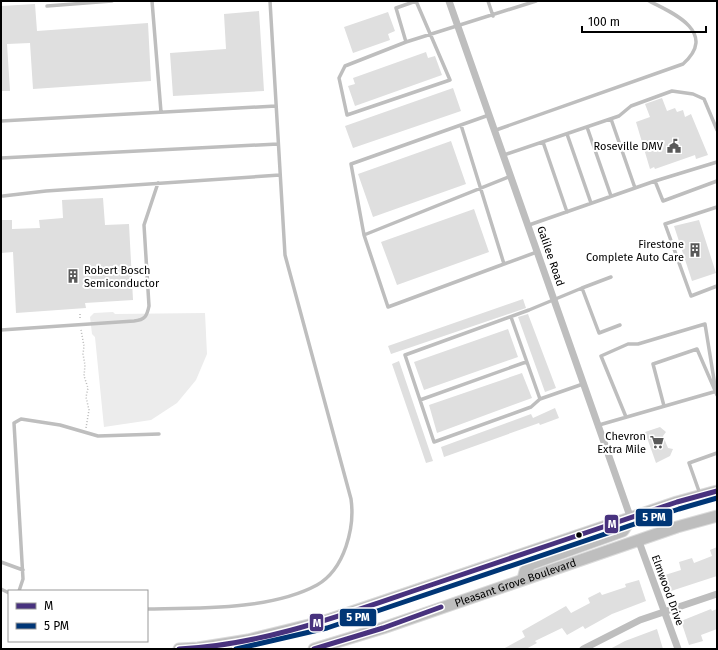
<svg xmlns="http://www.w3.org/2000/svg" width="718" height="650" font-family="'Fira Sans',sans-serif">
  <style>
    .green { fill: #ececec }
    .building { fill: #dfdfdf }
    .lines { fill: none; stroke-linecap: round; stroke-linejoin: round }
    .primary-casing { stroke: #dbdbdb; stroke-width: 13 }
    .path { stroke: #b9b9b9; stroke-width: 1.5; stroke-dasharray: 1 2; stroke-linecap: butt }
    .service { stroke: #bebebe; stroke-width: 3.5 }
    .minor { stroke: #bebebe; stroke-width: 7 }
    .primary { stroke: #bebebe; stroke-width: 11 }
    .bus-1-casing { stroke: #fff; stroke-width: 8 }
    .bus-2-casing { stroke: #fff; stroke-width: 8 }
    .bus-1 { stroke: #48327e; stroke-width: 5 }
    .bus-2 { stroke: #003676; stroke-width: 5 }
    .bus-dot { fill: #000; stroke: #fff; stroke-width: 1.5 }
    .labels { text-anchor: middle; stroke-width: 4; stroke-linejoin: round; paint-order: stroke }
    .poi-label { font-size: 11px; fill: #000; stroke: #fff; text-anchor: end }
    .street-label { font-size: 11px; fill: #000; stroke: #fff }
    .line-badge { stroke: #fff; stroke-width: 1.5 }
    .badge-label { font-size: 11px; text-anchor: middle; font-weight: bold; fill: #fff }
  </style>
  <rect width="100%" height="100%" fill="#fff"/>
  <path class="green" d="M113,312L115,314L205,313L207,354L196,380L177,403L151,420L104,427L95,337L92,334L90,317L94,313Z"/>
  <path class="building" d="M35,4L37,31L148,23L151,81L33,89L30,43L7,44L10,91H1V6Z
    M259,11L264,91L173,96L170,53L226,49L224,14Z
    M388,12L395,31L388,34L390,40L353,53L344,27Z
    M426,52L428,58L435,56L442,75L355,106L348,86L355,84L353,78Z
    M453,88L461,111L353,148L345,126Z
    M662,98L667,111L675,108L677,112L683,110L685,117L691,114L708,155L696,159L695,155L655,169L654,167L650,169L636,122L650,117L645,104Z
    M451,141L466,184L373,217L358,174Z
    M103,198L105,225L129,224L133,300L85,303L86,308L16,313L13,252L1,253V220H12V229L40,228L39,220L63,218L62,200Z
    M474,209L489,252L397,285L381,242Z
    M699,220L716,273L692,281L674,226Z
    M523,299L526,308L391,354L388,346Z
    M528,314L556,388L545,392L518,317Z
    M508,329L518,357L424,390L414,362Z
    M399,361L433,461L426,463L392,364Z
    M522,373L532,398L437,433L429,405Z
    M555,408L559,418L540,425L539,423L444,457L441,447L531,414L533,418Z
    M660,427L666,432L663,436L668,448L673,449L670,456L656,463L645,432Z
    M717,547V576L671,591L665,575L681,570L679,562L692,558L694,563L712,556L710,550Z
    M639,580L646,601L612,614L585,629L583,626L567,635L562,628L535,641L537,643L526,649H503L525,637L522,631L566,606L571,613L590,603L588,598L600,592L602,595L626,587L625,584Z
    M711,609L712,611L717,609V629L701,635L703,641L689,645L681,621Z
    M657,629L663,649H610L625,641Z"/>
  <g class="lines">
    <defs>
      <g id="primary">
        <path d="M523,579L525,571L531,564L623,531L631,519"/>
        <path d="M179,649L198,648L248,640L325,621L677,502L717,491"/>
        <path id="s1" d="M314,649L383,628L677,527L717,516"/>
      </g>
    </defs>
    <use href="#primary" class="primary-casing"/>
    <path class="path" d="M80,314V320
      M81,330L84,346L83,354L85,365L84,376L88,388L86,397L89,410L86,428"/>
    <path class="service" d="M152,1L161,112
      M488,1L493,16
      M47,6L112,1
      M406,42L396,8L416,1L450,80L347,115L339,78L345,66L406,42L536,1
      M489,115L351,164L364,235L511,176
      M611,119L635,188
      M1,121L276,106
      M461,125L504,264L537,252
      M587,127L611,196
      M496,130L683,64C718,33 674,13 649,1
      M567,134L591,203
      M543,142L567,212
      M504,155L619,116L631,106L672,91L693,94L704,99L717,130
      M1,158L278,144
      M655,181L717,162
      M3,196L46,191L280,175
      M717,207L665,224L691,296L717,286
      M529,225L655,181L663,201L717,181
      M364,235L388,307L504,264
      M582,288L611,277
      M511,317L540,399
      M1,330L134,321C145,320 147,316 149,306L144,225L158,183
      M583,384L540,399L531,407L434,442L405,355L529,310L582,288L599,333L620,325
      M420,400L526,362
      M664,406L653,364L697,349L717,395
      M626,417L601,356L628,344H638L705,324L716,392
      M599,425L717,391
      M700,494L689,463L717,453
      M1,562L23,570
      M1,589L9,593
      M19,591L23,579L14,423L21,419L60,425L98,436L159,434
      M147,609C199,608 271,610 317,585C345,569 355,527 351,499L285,255L270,1"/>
    <path class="minor" d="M449,1L631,519
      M638,539L678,649
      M583,649L640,620L717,594"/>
    <use href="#primary" class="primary"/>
    <defs>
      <path id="bus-1" d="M179,649C264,645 345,614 425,587C509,559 593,530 677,502L717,491
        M314,649L383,628L441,607"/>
      <path id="bus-2" d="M236,649L327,628L679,509L717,498"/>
    </defs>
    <use href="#bus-1" class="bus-1-casing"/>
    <use href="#bus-2" class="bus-2-casing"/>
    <use href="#bus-1" class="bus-1"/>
    <use href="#bus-2" class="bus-2"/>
  </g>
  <defs>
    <symbol id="civic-bare" viewBox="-9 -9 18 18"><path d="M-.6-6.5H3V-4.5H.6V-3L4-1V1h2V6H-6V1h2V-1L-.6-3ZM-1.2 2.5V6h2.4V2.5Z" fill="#595959" stroke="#fff" stroke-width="2.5" paint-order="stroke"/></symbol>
    <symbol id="building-bare" viewBox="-9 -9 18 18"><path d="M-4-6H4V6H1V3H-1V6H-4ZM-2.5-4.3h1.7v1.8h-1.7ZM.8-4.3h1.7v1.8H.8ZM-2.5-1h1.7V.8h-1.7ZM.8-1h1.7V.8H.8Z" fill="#595959" stroke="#fff" stroke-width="2.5" paint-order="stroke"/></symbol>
    <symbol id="supermarket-bare" viewBox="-9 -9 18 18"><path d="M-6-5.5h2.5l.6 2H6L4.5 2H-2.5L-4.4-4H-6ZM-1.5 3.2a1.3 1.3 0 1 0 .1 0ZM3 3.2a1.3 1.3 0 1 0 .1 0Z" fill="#595959" stroke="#fff" stroke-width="2.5" paint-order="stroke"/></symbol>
  </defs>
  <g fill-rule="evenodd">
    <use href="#civic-bare" x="664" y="136" width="20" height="20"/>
    <use href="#building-bare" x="685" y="240" width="20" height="20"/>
    <use href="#building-bare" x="63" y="266" width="20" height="20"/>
    <use href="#supermarket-bare" x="647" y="432" width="20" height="20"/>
  </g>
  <circle class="bus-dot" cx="579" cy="535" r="3.5"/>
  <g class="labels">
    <g class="poi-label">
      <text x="663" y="150">Roseville DMV</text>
      <text x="684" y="248">Firestone<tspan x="684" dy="13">Complete Auto Care</tspan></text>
      <text x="84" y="274" text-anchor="start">Robert Bosch<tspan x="84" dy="13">Semiconductor</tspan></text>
      <text x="646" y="440">Chevron<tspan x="646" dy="13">Extra Mile</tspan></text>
    </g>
    <g class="street-label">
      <text transform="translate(551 256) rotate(71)" y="4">Galilee Road</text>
      <text dy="4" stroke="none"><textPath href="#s1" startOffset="212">Pleasant Grove Boulevard</textPath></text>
      <text transform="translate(668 590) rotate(70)" y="4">Elmwood Drive</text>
    </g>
  </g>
  <g class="line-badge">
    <rect x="635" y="508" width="38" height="19" rx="4" fill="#003676"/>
    <rect x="604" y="514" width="15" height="20" rx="4" fill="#48327e"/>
    <rect x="339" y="608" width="38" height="19" rx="4" fill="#003676"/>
    <rect x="309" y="613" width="15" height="19" rx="4" fill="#48327e"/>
  </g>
  <g class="badge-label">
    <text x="654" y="521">5 PM</text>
    <text x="612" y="528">M</text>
    <text x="358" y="621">5 PM</text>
    <text x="317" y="627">M</text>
  </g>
  <rect width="718" height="650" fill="none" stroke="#000000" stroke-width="4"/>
  <rect x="8" y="590" width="140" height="52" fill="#ffffff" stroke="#999999"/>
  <rect x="16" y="603" width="20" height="6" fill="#48327e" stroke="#999999"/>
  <text x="44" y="610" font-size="12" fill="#000000">M</text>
  <rect x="16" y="623" width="20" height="6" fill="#003676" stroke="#999999"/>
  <text x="44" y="630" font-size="12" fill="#000000">5 PM</text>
  <path d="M582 26v6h124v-6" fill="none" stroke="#000000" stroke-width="2"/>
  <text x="588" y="26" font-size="12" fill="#000000" stroke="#ffffff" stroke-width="3" paint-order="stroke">100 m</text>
</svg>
